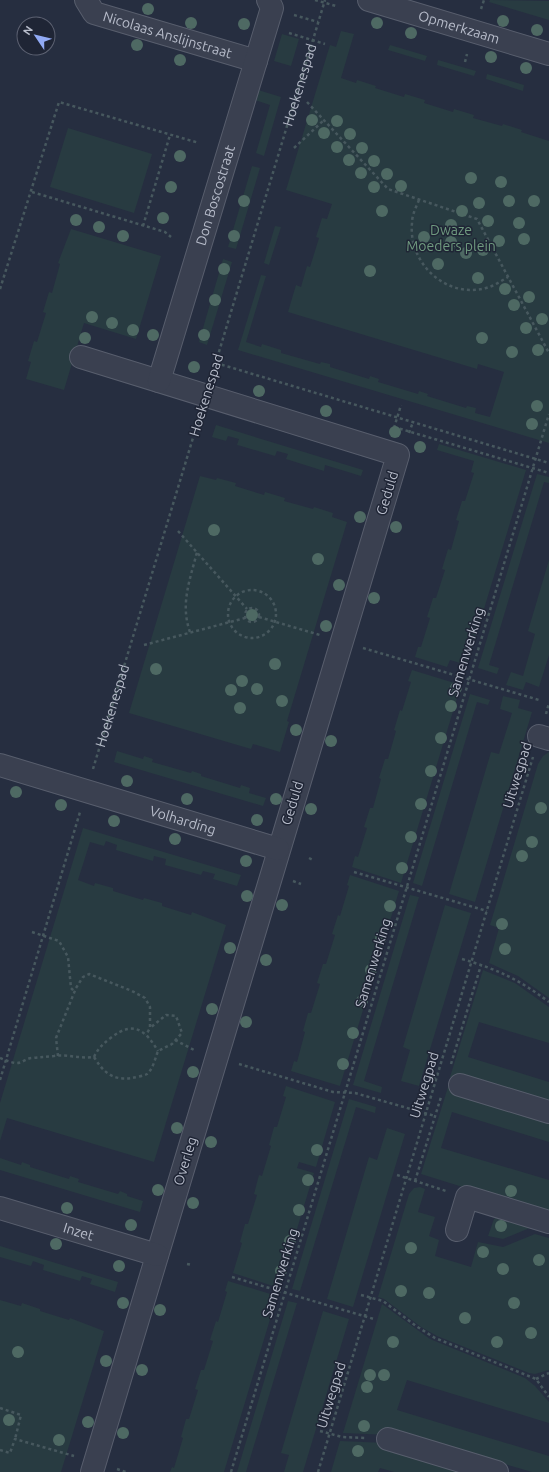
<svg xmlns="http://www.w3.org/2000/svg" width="549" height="1472" font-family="Ubuntu,sans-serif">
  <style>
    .green { fill: #283b41 }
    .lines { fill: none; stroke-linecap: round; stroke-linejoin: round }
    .minor-casing { stroke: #585e6d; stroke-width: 24 }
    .path { stroke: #47585e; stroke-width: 2.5; stroke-dasharray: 3 3; stroke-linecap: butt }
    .minor { stroke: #3a4050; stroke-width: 22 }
    .tree { fill: #4e6963 }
    .labels { text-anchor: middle; stroke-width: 3; stroke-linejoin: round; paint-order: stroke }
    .street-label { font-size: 14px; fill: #b7bcca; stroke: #1f2535 }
    .park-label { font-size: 14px; fill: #6f9a7f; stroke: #1f2535 }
  </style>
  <rect width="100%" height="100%" fill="#262e40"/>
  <path class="green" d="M490,0L549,1V20L489,2Z
    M341,31L354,34L341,78L356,83L357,80L376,86L375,88L404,97L405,94L425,100L424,103L453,112L454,109L474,115L473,118L502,126L503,124L522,130L521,132L549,141V443L238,350L261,275L266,276L246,342L261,347L262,344L281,350V353L320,364L321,362L330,364V367L369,379L370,376L379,379L378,382L418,394L419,391L428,394L427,396L466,408L467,406L476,408L475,413L490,417L504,372L478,364L477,369L288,312L296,285L301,287L307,266L310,267L319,238L316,237L322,218L327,219L332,204L286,190L330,45L336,47Z
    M282,34L299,39L291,66L274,61Z
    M390,45L427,56L425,61L388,50Z
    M438,60L476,71L474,76L437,65Z
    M487,74L524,85L523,91L486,79Z
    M258,90L281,97L264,156L256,153L270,105L255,100Z
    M68,128L152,154L134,213L50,187Z
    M252,166L260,168L236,249L228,247Z
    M275,226L281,227L269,265L264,263Z
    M71,229L161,256L136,339L84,323L64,390L26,379L31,362L28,361L34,341L37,342L46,313L43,312L49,292L52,293L60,264L58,263Z
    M223,259L232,262L207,345L199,342Z
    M216,425L363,470L361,476L325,465L324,471L286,459L288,454L277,451L275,456L241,446L237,445L239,439L228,436L226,441L212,437Z
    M439,444L526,470L467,665L450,660L447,667L415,657L418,647H421L430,618L427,617L433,598H436L445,570L442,569L448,549L451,550L459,521L456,520L462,501H465L474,473L471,472L474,461L437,450Z
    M537,474L549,477V483L544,482L489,665L499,668L497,674L478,668Z
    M200,476L216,480L217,478L236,483L235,486L264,495L265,492L285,498L284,501L313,509L314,507L333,513L332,517L347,522L287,721L289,722L280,752L253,744L251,749L129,713Z
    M549,560V655L539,687L526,682L523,690L506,685L511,672L523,676L535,634L528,631Z
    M412,670L461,685L401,883L352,867L355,856L358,857L367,828L364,827L370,808H373L381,779L379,778L385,759H388L396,731L394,730L400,710L402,711L411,682L408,681Z
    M470,694L490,700L488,705L477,702L422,886L413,883Z
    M503,696L520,700L518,708L532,712L475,902L449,894L491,752L499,754L512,713L500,709Z
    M117,751L143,759L144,756L153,759L152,762L191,773L192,771L201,774V776L240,788L241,785L250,788L249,793L266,798L263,806L114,762Z
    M549,752V998L518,976L489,963L499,928L490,925L538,764L543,756Z
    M83,828L241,875L237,886L213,879L215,874L203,871L201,875L165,865L166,859L154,856L153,861L116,850L117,845L106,841L104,846L90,842L78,880L94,886L95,883L113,888V891L143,900L144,898L162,903V906L191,915L192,912L226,925L154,1162L7,1118L0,1141V1103Z
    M350,875L399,891L340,1086L291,1071L294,1061L297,1062L305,1032L303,1031L308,1013H311L320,984L317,983L323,964H326L335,935L332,934L338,915L340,916L349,886L347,885Z
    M410,895L419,897L364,1081L382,1087L381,1093L353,1085Z
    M445,905L471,913L419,1086L401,1081L410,1050L403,1047Z
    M483,970L515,983L549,1007V1043L479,1022L468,1057L549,1082V1102L450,1077Z
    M286,1086L335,1102L316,1167L299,1162L297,1168L314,1173L279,1288L233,1273L242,1243L240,1242L245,1224H248L257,1195L254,1194L259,1175L262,1176L271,1146L269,1145L274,1127H277L286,1097L283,1096Z
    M448,1087L549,1119V1142L452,1112L441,1148L549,1180V1214L421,1174Z
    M349,1099L376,1107L375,1113L356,1107L300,1291L292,1289Z
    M387,1128L405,1134L353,1307L327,1299L369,1157L377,1160Z
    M0,1158L21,1165L22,1162L30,1165V1167L69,1179L70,1176L79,1179L78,1182L118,1194L120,1191L127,1194V1196L143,1201L140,1212L0,1170Z
    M420,1187L425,1189L418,1212L435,1217L429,1236L439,1240L435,1256L471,1267L478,1242L503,1247L535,1234L549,1238V1370L535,1374L529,1373L437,1336L421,1327L384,1299L378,1297L409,1194L414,1188Z
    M497,1217L532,1227L503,1239L488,1236L494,1219Z
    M0,1246L118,1282L115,1292L90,1284L92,1279L82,1276L80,1281L43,1270L44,1265L33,1261L31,1266L0,1257Z
    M228,1281L277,1296L224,1472H170L172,1467L174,1468L183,1438L181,1437L186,1419H189L198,1390L195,1389L201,1370H204L213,1341L210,1340L216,1321L218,1322L227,1292L225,1291Z
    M0,1300L21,1306L22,1303L40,1309V1311L69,1320L70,1318L104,1331L61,1472H0Z
    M288,1301L297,1303L246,1472H237Z
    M382,1304L430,1339L525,1378L535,1386L549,1402V1423L407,1380L397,1410L549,1456V1472H532L505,1464L504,1467L390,1435L343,1433Z
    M323,1311L349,1319L303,1472H284L289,1455L281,1453Z
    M340,1441L387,1443L462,1472H394L380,1468L378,1472H331Z"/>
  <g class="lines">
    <defs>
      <g id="minor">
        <path id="s3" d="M86,0L94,13L256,61"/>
        <path id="s4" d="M369,0L549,54"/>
        <path d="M81,357L398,455L92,1472"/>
        <path id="s5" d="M159,381L272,8L268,0"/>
        <path d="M539,736L549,739"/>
        <path id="s6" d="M0,765L278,849"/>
        <path d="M460,1085L549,1112"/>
        <path id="s7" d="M0,1208L157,1255"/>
        <path d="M457,1230L467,1197L549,1222"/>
        <path d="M388,1439L497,1472"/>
      </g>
    </defs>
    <use href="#minor" class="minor-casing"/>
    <g class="path">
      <path d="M315,0L336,6"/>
      <path d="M481,9L484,0"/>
      <path d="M294,15L318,22"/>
      <path d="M289,33L325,44"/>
      <path d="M465,62L467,54"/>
      <path d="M307,102L388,189L477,219L549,353"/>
      <path d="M294,148L324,120"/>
      <path d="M32,192L165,232L171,237"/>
      <path d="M419,200C416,207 412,215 412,223C408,263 446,299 486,288C494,286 501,281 508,277"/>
      <path d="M143,226L170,135"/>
      <path d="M0,289L59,102L199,143"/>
      <path d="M216,363L549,463"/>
      <path id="s1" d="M212,375L325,0"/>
      <path d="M394,427L549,473"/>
      <path d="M394,428L401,405"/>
      <path d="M409,433L413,422"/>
      <path d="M178,531L247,609"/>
      <circle cx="252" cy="614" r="24"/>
      <circle cx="252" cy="615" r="7"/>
      <path d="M259,617L320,635"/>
      <path d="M190,632C180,604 190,580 197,552"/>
      <path d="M144,645L245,618"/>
      <path d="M363,648L539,700"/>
      <path d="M546,714L549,703"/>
      <path id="s2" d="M93,769L199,418"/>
      <path d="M309,858L313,860"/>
      <path d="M354,872L487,911"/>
      <path d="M293,881L301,884"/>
      <path d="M32,932L59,941L68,957L71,988L75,992"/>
      <path d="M462,959C499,970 518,979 549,1002"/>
      <path d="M175,1040L196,1051"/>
      <path d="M58,1056L56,1038L76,988L83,977L89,974L132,991L145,998L150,1007V1028L146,1035"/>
      <path d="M94,1057C103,1072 113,1081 132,1078C136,1077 143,1076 147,1074C153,1069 155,1059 158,1051L172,1044L182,1033L176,1016L166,1015L150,1028"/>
      <path d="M0,1058C5,1060 10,1062 15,1063C22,1064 26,1058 32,1058C40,1057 46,1057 54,1056C68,1054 79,1059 94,1057C98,1048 104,1043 112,1037C134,1020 146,1031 158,1051"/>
      <path d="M239,1064L333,1092L355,1093L435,1116"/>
      <path d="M451,1064L481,965"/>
      <path d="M427,1075L436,1078"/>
      <path d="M0,1080L80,812"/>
      <path d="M397,1175L446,1191"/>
      <path d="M415,1181L441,1097"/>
      <path d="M187,1264L192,1265"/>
      <path d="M232,1277L374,1319"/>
      <path d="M361,1295L383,1301L416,1326L435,1338L536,1379L549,1397"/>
      <path d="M536,1379L549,1373"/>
      <path d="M0,1408L21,1415L15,1439"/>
      <path d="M320,1431L342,1437L367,1438"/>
      <path d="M0,1450L10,1453L15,1439L74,1456"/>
      <path d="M117,1469L126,1472"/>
      <path d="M231,1472L549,414"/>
      <path d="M318,1472L533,757"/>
    </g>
    <use href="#minor" class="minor"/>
  </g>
  <g class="tree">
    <circle cx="148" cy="9" r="6"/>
    <circle cx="503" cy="21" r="6"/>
    <circle cx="191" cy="23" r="6"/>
    <circle cx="377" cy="23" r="6"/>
    <circle cx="244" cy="24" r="6"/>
    <circle cx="537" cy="30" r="6"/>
    <circle cx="411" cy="33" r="6"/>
    <circle cx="137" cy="45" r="6"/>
    <circle cx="491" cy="57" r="6"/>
    <circle cx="180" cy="60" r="6"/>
    <circle cx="526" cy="68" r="6"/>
    <circle cx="312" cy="120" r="6"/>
    <circle cx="337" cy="121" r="6"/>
    <circle cx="324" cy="133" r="6"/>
    <circle cx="350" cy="134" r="6"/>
    <circle cx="337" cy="147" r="6"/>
    <circle cx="362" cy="148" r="6"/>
    <circle cx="180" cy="156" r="6"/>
    <circle cx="349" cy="160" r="6"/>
    <circle cx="374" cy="161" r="6"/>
    <circle cx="361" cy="173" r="6"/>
    <circle cx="387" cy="174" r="6"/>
    <circle cx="471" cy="178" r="6"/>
    <circle cx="501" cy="182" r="6"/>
    <circle cx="401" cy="186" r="6"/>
    <circle cx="171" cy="187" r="6"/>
    <circle cx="374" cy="187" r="6"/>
    <circle cx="244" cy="201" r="6"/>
    <circle cx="509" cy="201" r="6"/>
    <circle cx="534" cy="201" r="6"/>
    <circle cx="479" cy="203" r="6"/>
    <circle cx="382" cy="211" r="6"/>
    <circle cx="462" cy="211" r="6"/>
    <circle cx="163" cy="218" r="6"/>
    <circle cx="76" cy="220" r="6"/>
    <circle cx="488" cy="221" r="6"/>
    <circle cx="519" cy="223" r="6"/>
    <circle cx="451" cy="225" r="6"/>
    <circle cx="99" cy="227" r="6"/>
    <circle cx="123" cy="236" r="6"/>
    <circle cx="234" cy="236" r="6"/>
    <circle cx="424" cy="237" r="6"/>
    <circle cx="524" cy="239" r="6"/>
    <circle cx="499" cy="241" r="6"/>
    <circle cx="451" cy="242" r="6"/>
    <circle cx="483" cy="250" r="6"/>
    <circle cx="466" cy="253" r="6"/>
    <circle cx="438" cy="264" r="6"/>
    <circle cx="224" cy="269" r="6"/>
    <circle cx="370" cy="271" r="6"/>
    <circle cx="478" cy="278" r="6"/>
    <circle cx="505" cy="289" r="6"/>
    <circle cx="529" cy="297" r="6"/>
    <circle cx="215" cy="300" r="6"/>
    <circle cx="514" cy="305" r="6"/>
    <circle cx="92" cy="317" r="6"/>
    <circle cx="542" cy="319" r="6"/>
    <circle cx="112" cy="323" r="6"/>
    <circle cx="526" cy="328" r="6"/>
    <circle cx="133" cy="330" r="6"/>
    <circle cx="153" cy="335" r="6"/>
    <circle cx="204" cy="335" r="6"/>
    <circle cx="85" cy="338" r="6"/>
    <circle cx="482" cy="338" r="6"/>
    <circle cx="538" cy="350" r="6"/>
    <circle cx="512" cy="352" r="6"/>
    <circle cx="194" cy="367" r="6"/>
    <circle cx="259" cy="391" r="6"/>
    <circle cx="537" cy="406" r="6"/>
    <circle cx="326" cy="411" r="6"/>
    <circle cx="532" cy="424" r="6"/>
    <circle cx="395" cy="432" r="6"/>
    <circle cx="420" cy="447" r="6"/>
    <circle cx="360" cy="517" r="6"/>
    <circle cx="396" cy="527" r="6"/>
    <circle cx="214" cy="530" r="6"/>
    <circle cx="318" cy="559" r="6"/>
    <circle cx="339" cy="585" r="6"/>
    <circle cx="374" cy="598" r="6"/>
    <circle cx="252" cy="615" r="6"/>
    <circle cx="326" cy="626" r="6"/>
    <circle cx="275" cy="664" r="6"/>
    <circle cx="156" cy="669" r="6"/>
    <circle cx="242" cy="681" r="6"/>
    <circle cx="456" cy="688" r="6"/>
    <circle cx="257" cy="689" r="6"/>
    <circle cx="231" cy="690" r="6"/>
    <circle cx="282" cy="701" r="6"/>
    <circle cx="451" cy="706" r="6"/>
    <circle cx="240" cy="708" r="6"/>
    <circle cx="296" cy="730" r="6"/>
    <circle cx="441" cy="738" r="6"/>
    <circle cx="331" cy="741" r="6"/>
    <circle cx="431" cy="771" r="6"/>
    <circle cx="127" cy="781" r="6"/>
    <circle cx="16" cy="792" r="6"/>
    <circle cx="187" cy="799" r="6"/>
    <circle cx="276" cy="799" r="6"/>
    <circle cx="421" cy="804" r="6"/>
    <circle cx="61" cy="805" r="6"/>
    <circle cx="541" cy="808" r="6"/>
    <circle cx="311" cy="809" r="6"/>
    <circle cx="257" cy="820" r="6"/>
    <circle cx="114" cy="821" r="6"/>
    <circle cx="411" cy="837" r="6"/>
    <circle cx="175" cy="839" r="6"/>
    <circle cx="532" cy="842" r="6"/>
    <circle cx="522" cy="856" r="6"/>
    <circle cx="246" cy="861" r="6"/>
    <circle cx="402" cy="868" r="6"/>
    <circle cx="247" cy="896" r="6"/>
    <circle cx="282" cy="905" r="6"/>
    <circle cx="390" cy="906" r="6"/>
    <circle cx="502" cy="924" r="6"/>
    <circle cx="381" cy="938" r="6"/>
    <circle cx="230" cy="948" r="6"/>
    <circle cx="505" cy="949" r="6"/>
    <circle cx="266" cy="960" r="6"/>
    <circle cx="371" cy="970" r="6"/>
    <circle cx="362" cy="1001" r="6"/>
    <circle cx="212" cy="1009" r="6"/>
    <circle cx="246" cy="1022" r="6"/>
    <circle cx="353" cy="1033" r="6"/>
    <circle cx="343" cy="1064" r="6"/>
    <circle cx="193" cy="1072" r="6"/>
    <circle cx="177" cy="1128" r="6"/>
    <circle cx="211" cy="1142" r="6"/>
    <circle cx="317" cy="1150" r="6"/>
    <circle cx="308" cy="1180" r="6"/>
    <circle cx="158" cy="1190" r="6"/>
    <circle cx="511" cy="1191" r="6"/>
    <circle cx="193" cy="1203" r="6"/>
    <circle cx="67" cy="1208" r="6"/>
    <circle cx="299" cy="1210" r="6"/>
    <circle cx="131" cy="1225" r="6"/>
    <circle cx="501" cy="1226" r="6"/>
    <circle cx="290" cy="1241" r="6"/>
    <circle cx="56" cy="1244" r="6"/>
    <circle cx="411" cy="1248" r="6"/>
    <circle cx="483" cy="1252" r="6"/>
    <circle cx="539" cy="1260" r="6"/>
    <circle cx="119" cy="1266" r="6"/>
    <circle cx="503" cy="1269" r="6"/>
    <circle cx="281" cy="1271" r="6"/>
    <circle cx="401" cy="1291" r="6"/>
    <circle cx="429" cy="1293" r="6"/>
    <circle cx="123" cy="1303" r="6"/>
    <circle cx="514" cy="1303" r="6"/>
    <circle cx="160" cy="1310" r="6"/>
    <circle cx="465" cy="1318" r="6"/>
    <circle cx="531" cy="1333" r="6"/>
    <circle cx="393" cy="1342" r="6"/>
    <circle cx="497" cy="1342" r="6"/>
    <circle cx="18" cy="1352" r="6"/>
    <circle cx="106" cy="1361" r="6"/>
    <circle cx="142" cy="1370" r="6"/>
    <circle cx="370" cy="1375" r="6"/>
    <circle cx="384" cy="1375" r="6"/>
    <circle cx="367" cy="1387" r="6"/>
    <circle cx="9" cy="1420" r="6"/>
    <circle cx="88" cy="1422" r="6"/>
    <circle cx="364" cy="1426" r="6"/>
    <circle cx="123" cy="1433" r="6"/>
    <circle cx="59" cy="1440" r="6"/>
    <circle cx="358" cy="1451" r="6"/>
  </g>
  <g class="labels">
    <g class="street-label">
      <text dy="5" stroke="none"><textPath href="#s4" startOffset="94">Opmerkzaam</textPath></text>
      <text dy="5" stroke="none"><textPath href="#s3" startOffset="92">Nicolaas Anslijnstraat</textPath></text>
      <text dy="5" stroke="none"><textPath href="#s1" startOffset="303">Hoekenespad</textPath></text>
      <text dy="5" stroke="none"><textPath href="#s5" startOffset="194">Don Boscostraat</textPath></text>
      <text transform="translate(206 395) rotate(-73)" y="5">Hoekenespad</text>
      <text transform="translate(387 493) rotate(-73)" y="5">Geduld</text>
      <text transform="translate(466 652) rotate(-73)" y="5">Samenwerking</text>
      <text dy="5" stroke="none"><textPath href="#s2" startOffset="66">Hoekenespad</textPath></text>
      <text transform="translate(517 775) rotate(-73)" y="5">Uitwegpad</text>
      <text transform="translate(292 803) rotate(-73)" y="5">Geduld</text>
      <text dy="5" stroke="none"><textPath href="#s6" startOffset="191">Volharding</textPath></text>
      <text transform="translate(373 963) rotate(-73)" y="5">Samenwerking</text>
      <text transform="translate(424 1085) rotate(-73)" y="5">Uitwegpad</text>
      <text transform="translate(185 1161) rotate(-73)" y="5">Overleg</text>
      <text dy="5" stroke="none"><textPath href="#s7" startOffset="82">Inzet</textPath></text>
      <text transform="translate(280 1273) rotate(-73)" y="5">Samenwerking</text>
      <text transform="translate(331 1395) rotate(-73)" y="5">Uitwegpad</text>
    </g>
    <g class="park-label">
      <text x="451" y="235">Dwaze<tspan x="451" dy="16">Moeders plein</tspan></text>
    </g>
  </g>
  <g transform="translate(36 36) rotate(305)"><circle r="19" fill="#1f2535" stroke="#5c6171"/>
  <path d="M0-3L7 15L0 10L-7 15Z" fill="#91aaf5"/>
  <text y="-6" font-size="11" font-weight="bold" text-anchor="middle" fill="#b7bcca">N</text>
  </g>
</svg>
